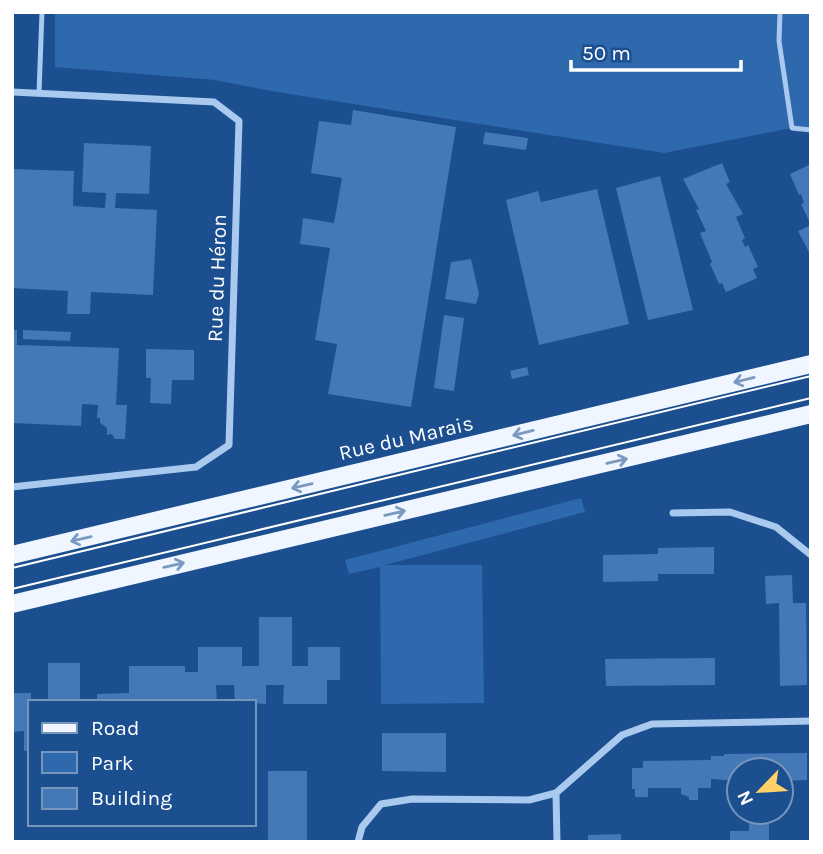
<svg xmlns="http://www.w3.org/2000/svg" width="823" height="854" font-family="Karla,sans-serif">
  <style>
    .green { fill: #2e69ad }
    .building { fill: #4478b7 }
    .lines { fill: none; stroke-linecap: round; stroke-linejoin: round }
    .lane { stroke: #a9c9ee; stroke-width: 5 }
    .street { stroke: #a9c9ee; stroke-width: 7 }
    .primary { stroke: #f0f6ff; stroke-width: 18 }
    .tram { stroke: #fff; stroke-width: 2 }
    .oneway { stroke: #7b9ac1 }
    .labels { text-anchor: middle; stroke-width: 5; stroke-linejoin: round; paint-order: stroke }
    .street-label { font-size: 21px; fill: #fff; stroke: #1b4f8f }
  </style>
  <rect width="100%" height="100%" fill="#1b4f8f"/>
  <path class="green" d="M55,12H811V127L792,128L664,153L271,91L215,80L55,67Z
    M581,498L585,512L385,565H482L484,703L381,704L380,567L349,574L345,560Z"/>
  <path class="building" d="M353,110L456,127L411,407L328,394L337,344L315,340L330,248L300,244L303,218L334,223L342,178L311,173L319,121L351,125Z
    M485,132L528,138L526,150L483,144Z
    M84,143L151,146L149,194L116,193L115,208L157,210L153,295L91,292L90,314H67L68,291L12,288V169L74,171L73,206L105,208L106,193L82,192Z
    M722,163L730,182L726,184L743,214L736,217L745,238L742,240L745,247L748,245L758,267L753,269L757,278L726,292L722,283L719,284L710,264L712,262L700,233L706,231L696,210L699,209L683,179Z
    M811,164V256L798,231L811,225L801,204L804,203L801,194L799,195L790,174Z
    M660,176L693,310L648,320L616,188Z
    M597,189L629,324L539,345L506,200L538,191L541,202Z
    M471,259L479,294L476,304L445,299L451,262Z
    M444,315L464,318L454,391L434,388Z
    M12,330H17V345L119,348L116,405H127L125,439H115L112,434L107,435V428L100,423V418H97L98,405L82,404L81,426L12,423Z
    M23,330L71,332L70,341L23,339Z
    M146,349L194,350V380H172L171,404L150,403L151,378H146Z
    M527,367L529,375L512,379L510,371Z
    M714,547V574H658V581L603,582V555L658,554V548Z
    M792,575L793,603H806L807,685L780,686L779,603L766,604L765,576Z
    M259,617H292V666H308V647H340V680H327V704H283L284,685H266V704L235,702L234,685H216L217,702H97V694L129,693V666H185V672H198V647H242V666H259Z
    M715,658V685L606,686L605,659Z
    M48,663H80V702H48Z
    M12,693H31L30,750L24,751V731L12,732Z
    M382,733H446V772L382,771Z
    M807,753V780L781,781V770H739V781L711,779V788H698V800H689V797L681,794V788H648V797H635V789H632V768H643V761L711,760V756H724V754Z
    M268,771H307V842H268Z
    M749,821H769V842H730V831H749Z
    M621,834V842H588V835Z"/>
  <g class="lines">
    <path class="lane" d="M780,12L779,41L792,128L811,130
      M39,93L42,12"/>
    <path class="street" d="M12,92L214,102L239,121L229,445L196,467L12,487
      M673,513L730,512L776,527L811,555
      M556,793L557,842
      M358,842L362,827L381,804L412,799L529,800L556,793L622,735L652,724L811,721"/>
    <path class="primary" d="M12,555L811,364
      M12,604L811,414"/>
    <path class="tram" d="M12,568L811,376
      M12,589L811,398"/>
  </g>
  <defs><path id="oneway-shaft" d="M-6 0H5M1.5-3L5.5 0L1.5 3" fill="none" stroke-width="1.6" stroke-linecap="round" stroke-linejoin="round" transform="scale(1.75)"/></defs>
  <g class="oneway">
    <use href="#oneway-shaft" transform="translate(744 380) rotate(166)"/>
    <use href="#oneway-shaft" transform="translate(523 433) rotate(166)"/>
    <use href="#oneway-shaft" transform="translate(617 461) rotate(-13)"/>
    <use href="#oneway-shaft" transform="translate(302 486) rotate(167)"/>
    <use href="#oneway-shaft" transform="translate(395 513) rotate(-13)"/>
    <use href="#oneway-shaft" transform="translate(81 539) rotate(167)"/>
    <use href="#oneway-shaft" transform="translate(174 565) rotate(-13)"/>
  </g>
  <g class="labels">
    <g class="street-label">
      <text transform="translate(217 278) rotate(-88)" y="7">Rue du Héron</text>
      <text transform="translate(406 438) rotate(-13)" y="7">Rue du Marais</text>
    </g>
  </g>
  <rect width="823" height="854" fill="none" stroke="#ffffff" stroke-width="28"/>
  <rect x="28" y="700" width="228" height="126" fill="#1b4f8f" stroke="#7695bc" stroke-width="2"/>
  <rect x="42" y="723" width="35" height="10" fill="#f0f6ff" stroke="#7695bc" stroke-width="2"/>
  <text x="91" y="735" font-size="21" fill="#ffffff">Road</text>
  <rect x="42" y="752" width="35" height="21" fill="#2e69ad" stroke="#7695bc" stroke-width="2"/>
  <text x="91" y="770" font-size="21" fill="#ffffff">Park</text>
  <rect x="42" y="788" width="35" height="21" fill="#4478b7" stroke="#7695bc" stroke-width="2"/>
  <text x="91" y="805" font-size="21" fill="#ffffff">Building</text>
  <g transform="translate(760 791) rotate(245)"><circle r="33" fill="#1b4f8f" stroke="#7695bc" stroke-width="2"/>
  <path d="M0-5L12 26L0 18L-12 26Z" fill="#ffd166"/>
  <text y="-10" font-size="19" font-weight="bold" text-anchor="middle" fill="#ffffff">N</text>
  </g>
  <path d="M571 60v10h170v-10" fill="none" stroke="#ffffff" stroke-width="3.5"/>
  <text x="582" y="60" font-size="21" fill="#ffffff" stroke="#1b4f8f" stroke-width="5" paint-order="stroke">50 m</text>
</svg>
